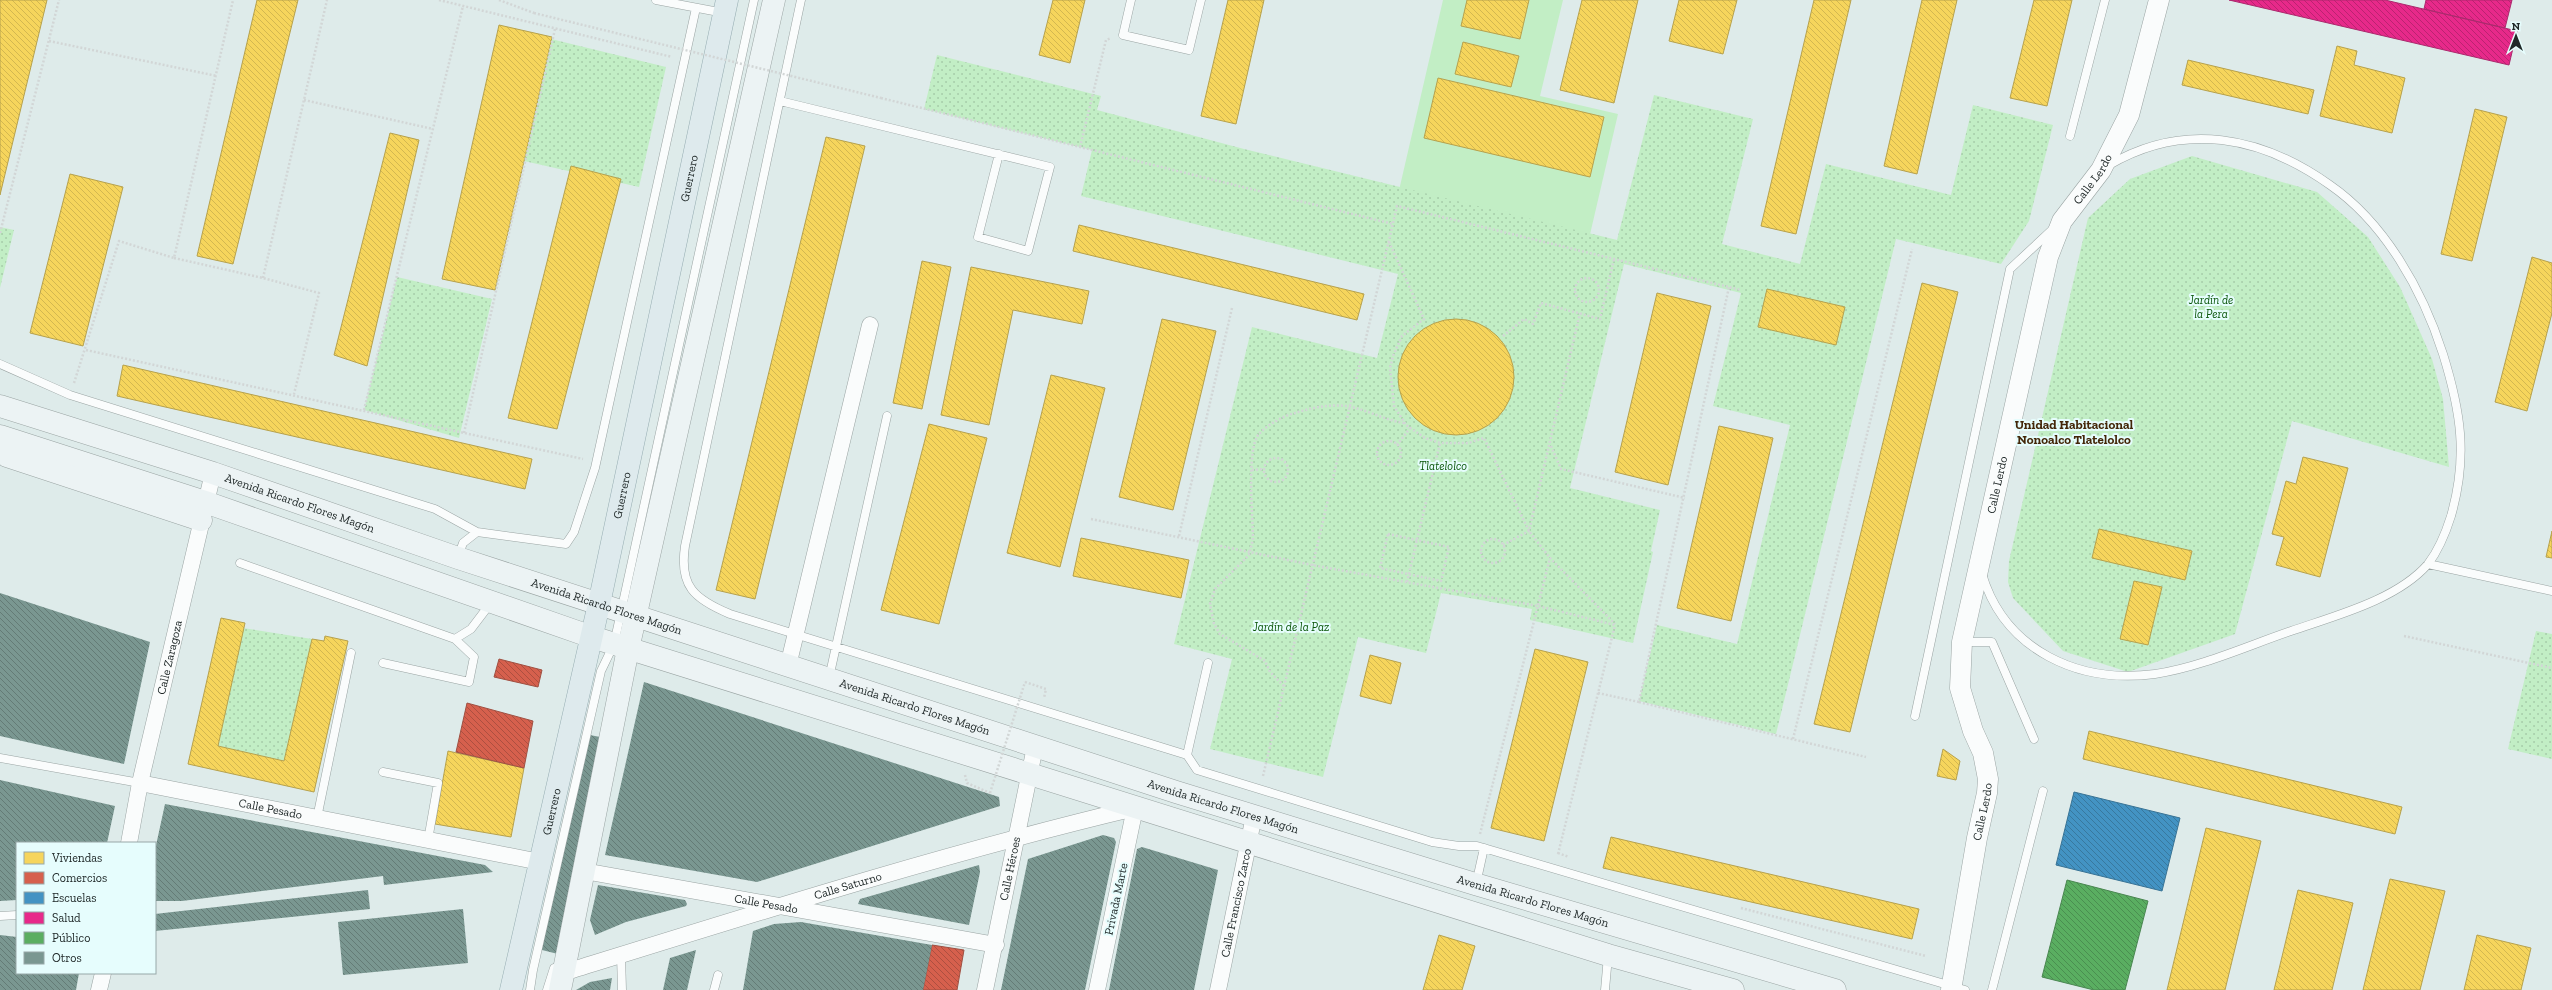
<svg xmlns="http://www.w3.org/2000/svg" width="2552" height="990" font-family="'Zilla Slab',serif">
  <style>
    .green { fill: #c2eec5 }
    .park { fill: url(#park-dots) }
    .homes { fill: url(#homes-back-hatch); stroke: #b6a14d }
    .shops { fill: url(#shops-back-hatch); stroke: #9f5042 }
    .schools { fill: url(#schools-back-hatch); stroke: #387395 }
    .health { fill: url(#health-back-hatch); stroke: #ab296d }
    .public { fill: url(#public-back-hatch); stroke: #498650 }
    .building { fill: url(#building-back-hatch) }
    .lines { fill: none; stroke-linecap: round; stroke-linejoin: round }
    .service-casing { stroke: #9aa4a3; stroke-width: 9 }
    .minor-casing { stroke: #9aa4a3; stroke-width: 17 }
    .tertiary-casing { stroke: #9aa4a3; stroke-width: 21 }
    .secondary-casing { stroke: #9aa4a3; stroke-width: 23 }
    .primary-casing { stroke: #95acb1; stroke-width: 23 }
    .path { stroke: #d2d6d6; stroke-width: 2.5; stroke-dasharray: 2 2; stroke-linecap: butt }
    .service { stroke: #fafcfc; stroke-width: 8 }
    .minor { stroke: #fafcfc; stroke-width: 16 }
    .tertiary { stroke: #fafcfc; stroke-width: 20 }
    .secondary { stroke: #ecf3f4; stroke-width: 22 }
    .primary { stroke: #deeaed; stroke-width: 22 }
    .path-bridge { stroke: #d2d6d6; stroke-width: 2.5; stroke-dasharray: 2 2; stroke-linecap: butt }
    .labels { text-anchor: middle; stroke-width: 4; stroke-linejoin: round; paint-order: stroke }
    .street-label { font-size: 12px; fill: #202929; stroke: #e6fdfd }
    .park-label { font-size: 12px; font-style: italic; fill: #0a5609; stroke: #e6fdfd }
    .neighbourhood-label { font-size: 13px; font-weight: bold; fill: #432608; stroke: #e6fdfd }
  </style>
  <defs>
    <pattern id="park-dots" width="8" height="8" patternUnits="userSpaceOnUse"><rect width="8" height="8" fill="#c2eec5"/><path d="M2 2h.1M6 6h.1" fill="none" stroke="#a6cca9" stroke-width="1.8" stroke-linecap="round"/></pattern>
    <pattern id="homes-back-hatch" width="6" height="6" patternUnits="userSpaceOnUse"><rect width="6" height="6" fill="#f6d55c"/><path d="M-1 5l2 2M0 0l6 6M5-1l2 2" fill="none" stroke="#d3b750"/></pattern>
    <pattern id="shops-back-hatch" width="6" height="6" patternUnits="userSpaceOnUse"><rect width="6" height="6" fill="#d6604d"/><path d="M-1 5l2 2M0 0l6 6M5-1l2 2" fill="none" stroke="#ad4f40"/></pattern>
    <pattern id="schools-back-hatch" width="6" height="6" patternUnits="userSpaceOnUse"><rect width="6" height="6" fill="#4393c3"/><path d="M-1 5l2 2M0 0l6 6M5-1l2 2" fill="none" stroke="#38789e"/></pattern>
    <pattern id="health-back-hatch" width="6" height="6" patternUnits="userSpaceOnUse"><rect width="6" height="6" fill="#e7298a"/><path d="M-1 5l2 2M0 0l6 6M5-1l2 2" fill="none" stroke="#bb2371"/></pattern>
    <pattern id="public-back-hatch" width="6" height="6" patternUnits="userSpaceOnUse"><rect width="6" height="6" fill="#5aae61"/><path d="M-1 5l2 2M0 0l6 6M5-1l2 2" fill="none" stroke="#4a8e50"/></pattern>
    <pattern id="building-back-hatch" width="6" height="6" patternUnits="userSpaceOnUse"><rect width="6" height="6" fill="#7a9791"/><path d="M-1 5l2 2M0 0l6 6M5-1l2 2" fill="none" stroke="#647b76"/></pattern>
  </defs>
  <rect width="100%" height="100%" fill="#deebea"/>
  <path class="green" d="M1443,0H1563L1540,96L1618,114L1588,243L1397,199Z"/>
  <path class="park" d="M551,39L666,67L639,187L524,161Z
    M937,55L1101,96L1097,110L1244,149L1617,240L1654,95L1753,119L1722,244L1800,264L1826,164L1951,195L1973,105L2053,125L2029,221L2001,264L1896,239L1776,734L1639,701L1657,625L1737,644L1790,425L1713,406L1741,293L1624,264L1570,488L1660,510L1651,551L1653,552L1633,643L1530,620L1532,609L1441,593L1426,653L1358,637L1323,777L1210,749L1232,659L1174,644L1252,327L1377,358L1398,274L1081,196L1092,150L924,109Z
    M2192,156L2317,192L2368,237L2400,287L2432,359L2443,399L2449,467L2292,421L2235,634L2128,672L2063,651L2013,598L2008,582L2009,561L2088,218L2130,179Z
    M0,227L14,230L0,288Z
    M397,277L492,299L459,438L364,410Z
    M243,628L312,639L284,761L218,746Z
    M2536,631L2552,634V759L2508,749Z"/>
  <path class="homes" d="M0,0H47L0,195Z
    M257,0H298L233,264L197,256Z
    M1053,0H1085L1070,63L1039,55Z
    M1228,0H1264L1236,124L1201,116Z
    M1467,0H1529L1520,39L1461,26Z
    M1582,0H1638L1614,103L1560,90Z
    M1679,0H1737L1723,54L1669,41Z
    M1814,0H1851L1796,234L1761,226Z
    M1922,0H1957L1917,174L1884,166Z
    M2034,0H2072L2047,106L2010,98Z
    M499,25L552,37L495,290L442,279Z
    M1463,42L1519,56L1511,87L1455,74Z
    M2337,46L2357,51L2354,65L2405,78L2392,133L2320,116Z
    M2188,60L2314,90L2308,114L2182,85Z
    M1438,78L1604,117L1590,177L1424,138Z
    M2475,109L2507,117L2472,261L2441,254Z
    M390,133L419,140L367,366L334,355Z
    M826,137L865,146L755,599L716,590Z
    M571,166L621,179L557,429L508,418Z
    M70,174L123,187L83,346L30,333Z
    M1079,225L1364,294L1357,320L1073,251Z
    M2532,257L2552,263V313L2527,411L2495,402Z
    M922,261L951,267L922,409L893,403Z
    M971,267L1089,291L1082,324L1013,310L989,425L941,415Z
    M1922,283L1958,292L1850,732L1814,724Z
    M1767,289L1845,307L1836,345L1758,327Z
    M1657,293L1711,306L1668,485L1615,472Z
    M1162,319L1216,331L1173,510L1119,497Z
    M1398 377a58 58 0 1 1 116 0a58 58 0 1 1-116 0Z
    M123,365L532,459L525,489L117,396Z
    M1051,375L1105,388L1060,567L1007,553Z
    M929,424L987,438L939,624L881,610Z
    M1719,426L1773,438L1731,621L1677,608Z
    M2303,457L2348,468L2320,577L2276,565L2284,537L2272,534L2286,481L2296,484Z
    M2099,529L2192,551L2185,580L2092,558Z
    M2552,531V558L2546,557Z
    M1081,538L1189,560L1181,598L1073,576Z
    M2134,581L2162,587L2148,645L2120,639Z
    M221,618L245,623L218,746L284,761L312,639L324,641L325,636L348,641L314,792L188,764Z
    M1535,649L1588,662L1544,841L1491,828Z
    M1370,655L1401,663L1391,704L1360,696Z
    M2089,731L2402,807L2395,834L2083,759Z
    M1943,749L1960,761L1956,780L1937,776Z
    M448,751L524,768L511,837L435,824Z
    M2206,828L2261,841L2225,990H2167Z
    M1611,837L1919,909L1912,939L1603,868Z
    M2390,879L2445,891L2420,990H2363Z
    M2298,890L2353,903L2332,990H2274Z
    M1439,935L1475,946L1462,990H1423Z
    M2477,935L2531,948L2521,990H2464Z"/>
  <path class="shops" d="M499,659L542,670L538,687L494,677Z
    M467,703L533,721L524,768L456,752Z
    M932,945L964,950L957,990H923Z"/>
  <path class="schools" d="M2074,792L2180,818L2162,891L2056,865Z"/>
  <path class="health" d="M2229,0H2385L2517,31L2509,65Z
    M2426,0H2512L2505,28L2424,9Z"/>
  <path class="public" d="M2067,880L2148,901L2125,990H2094L2042,977Z"/>
  <path class="building" d="M0,593L150,642L124,764L0,736Z
    M644,682L999,797L1000,806L757,882L605,855Z
    M585,734L605,738L558,954L538,949Z
    M0,780L115,806L107,843H17V900L0,901Z
    M165,804L485,865L493,872L384,885L383,876L182,901H155V850Z
    M1103,835L1114,838L1116,842L1085,990H1001L1028,859Z
    M1142,847L1218,870L1194,990H1109L1137,849Z
    M979,865L980,872L969,925L858,904L860,899Z
    M598,885L685,900L687,904L686,906L626,922L595,935L590,920Z
    M368,890L370,909L155,931V914Z
    M463,909L468,963L343,975L338,922Z
    M801,922L932,945L923,990H743L753,931L774,924Z
    M0,935L17,937V973H79L76,990H0Z
    M696,950L687,990H663L670,958Z
    M612,978L610,990H576L590,982Z"/>
  <g class="lines">
    <defs>
      <path id="service" d="M656,0L724,13
        M801,0L685,546C679,586 694,599 730,614L1187,755L1197,770L1432,842L1459,846H1477L1965,990
        M1131,0L1123,35L1189,50L1201,0
        M780,101L1050,167L1028,251L978,237L999,154
        M2070,136L2105,0
        M0,364L70,395L435,509L477,532L566,544L574,532L595,468L696,8
        M458,557L463,543L477,532
        M240,563L455,639L471,629L490,604
        M2428,564L2552,591
        M1982,574C2005,651 2079,684 2155,674C2201,667 2247,646 2291,631C2334,616 2397,600 2428,564C2438,551 2446,532 2451,516C2468,457 2461,412 2443,354C2423,291 2385,223 2330,185C2261,136 2184,121 2109,165
        M1963,642H1992L2034,739
        M383,663L469,682L474,657L455,639
        M829,678L887,416
        M1915,716L2010,269L2054,228
        M1187,755L1208,663
        M0,758L140,783
        M383,772L438,783L428,840
        M317,818L351,653
        M1476,884L1484,848
        M0,916L17,915
        M621,955L622,990
        M530,990L533,970L601,671L614,644L754,0
        M547,990L554,968
        M714,990L718,975
        M1605,990L1608,956
        M1992,990L2043,791"/>
      <g id="minor">
        <path d="M788,666L870,325"/>
        <path id="s1" d="M140,783L540,862"/>
        <path id="s2" d="M129,843L140,783L213,473"/>
        <path id="s3" d="M584,871L996,945"/>
        <path id="s4" d="M563,973C753,914 942,854 1135,808L1097,990"/>
        <path d="M99,990L103,973"/>
        <path id="s5" d="M985,990L1035,747"/>
        <path id="s6" d="M1218,990L1254,816"/>
      </g>
      <g id="tertiary">
        <path id="s7" d="M1951,990L1977,838L1987,793L1988,779L1983,753L1973,731L1960,688L1962,642L2048,257L2062,221L2101,170L2129,115L2159,0"/>
      </g>
      <g id="secondary">
        <path id="s8" d="M0,406L213,473L458,558L1176,792L1475,884L1835,990"/>
        <path d="M0,436L205,502L592,637L1608,955L1733,990"/>
        <path d="M0,448L7,456L201,520"/>
        <path d="M560,990L628,649L774,0"/>
      </g>
      <g id="primary">
        <path id="s9" d="M511,990L599,604L727,0"/>
      </g>
    </defs>
    <use href="#service" class="service-casing"/>
    <use href="#minor" class="minor-casing"/>
    <use href="#tertiary" class="tertiary-casing"/>
    <use href="#secondary" class="secondary-casing"/>
    <use href="#primary" class="primary-casing"/>
    <path class="path" d="M439,0L672,57
      M499,0L534,13
      M49,41L217,76
      M881,98L1393,224
      M304,100L433,129
      M1080,147L1106,40L1111,38
      M0,233L59,0
      M1389,242L1424,319L1402,336L1393,356L1390,368L1394,406L1406,425L1425,438L1440,443H1468L1484,438L1529,531L1550,558L1615,624
      M174,258L263,278L319,293L294,394
      M263,278L327,0
      M1575 290a12 12 0 1 1 24 0a12 12 0 1 1-24 0Z
      M1503,336L1524,319L1533,324L1541,303L1600,319L1614,259
      M86,350L583,459
      M74,383L119,241L174,258L233,0
      M364,410L463,6
      M464,433L555,29
      M1377 453a12 12 0 1 1 24 0a12 12 0 1 1-24 0Z
      M1397,445L1410,428
      M1551,446L1561,469L1685,498
      M1264 470a12 12 0 1 1 24 0a12 12 0 1 1-24 0Z
      M1252,470L1264,469
      M1091,519L1312,565L1538,606L1615,625
      M1388,534L1449,547L1441,581L1380,568Z
      M1179,536L1232,308
      M1481 551a12 12 0 1 1 24 0a12 12 0 1 1-24 0Z
      M1503,545L1529,531L1580,313
      M1407,582L1440,443
      M2404,636L2552,668
      M1025,682L1046,689L1044,698
      M1284,686L1270,672L1265,661L1220,634L1214,624L1210,604L1215,589L1249,555L1253,539C1253,519 1246,448 1259,434C1267,425 1283,416 1295,413C1311,408 1329,404 1346,406C1366,409 1384,420 1404,423
      M1598,693L1639,702L1729,287
      M1639,702L1866,757
      M1793,739L1912,249
      M965,775L967,783L990,793
      M1263,776L1397,206L1741,290
      M1480,834L1550,558
      M1558,853L1569,857
      M1558,854L1615,625
      M1741,908L1926,956"/>
    <use href="#service" class="service"/>
    <use href="#minor" class="minor"/>
    <use href="#tertiary" class="tertiary"/>
    <use href="#secondary" class="secondary"/>
    <use href="#primary" class="primary"/>
    <path class="path-bridge" d="M534,13L881,98
      M990,793L1025,682"/>
  </g>
  <g class="labels">
    <g class="street-label">
      <text dy="4" stroke="none"><textPath href="#s9" startOffset="831">Guerrero</textPath></text>
      <text dy="4" stroke="none"><textPath href="#s7" startOffset="841">Calle Lerdo</textPath></text>
      <text dy="4" stroke="none"><textPath href="#s7" startOffset="517">Calle Lerdo</textPath></text>
      <text dy="4" stroke="none"><textPath href="#s9" startOffset="507">Guerrero</textPath></text>
      <text dy="4" stroke="none"><textPath href="#s8" startOffset="315">Avenida Ricardo Flores Magón</textPath></text>
      <text dy="4" stroke="none"><textPath href="#s8" startOffset="639">Avenida Ricardo Flores Magón</textPath></text>
      <text dy="4" stroke="none"><textPath href="#s2" startOffset="190">Calle Zaragoza</textPath></text>
      <text dy="4" stroke="none"><textPath href="#s8" startOffset="963">Avenida Ricardo Flores Magón</textPath></text>
      <text dy="4" stroke="none"><textPath href="#s8" startOffset="1287">Avenida Ricardo Flores Magón</textPath></text>
      <text dy="4" stroke="none"><textPath href="#s1" startOffset="133">Calle Pesado</textPath></text>
      <text dy="4" stroke="none"><textPath href="#s9" startOffset="183">Guerrero</textPath></text>
      <text dy="4" stroke="none"><textPath href="#s7" startOffset="181">Calle Lerdo</textPath></text>
      <text dy="4" stroke="none"><textPath href="#s5" startOffset="124">Calle Héroes</textPath></text>
      <text dy="4" stroke="none"><textPath href="#s4" startOffset="298">Calle Saturno</textPath></text>
      <text transform="translate(1116 899) rotate(-78)" y="4">Privada Marte</text>
      <text dy="4" stroke="none"><textPath href="#s8" startOffset="1611">Avenida Ricardo Flores Magón</textPath></text>
      <text dy="4" stroke="none"><textPath href="#s3" startOffset="185">Calle Pesado</textPath></text>
      <text dy="4" stroke="none"><textPath href="#s6" startOffset="89">Calle Francisco Zarco</textPath></text>
    </g>
    <g class="park-label">
      <text x="2211" y="304">Jardín de<tspan x="2211" dy="14">la Pera</tspan></text>
      <text x="1443" y="470">Tlatelolco</text>
      <text x="1291" y="631">Jardín de la Paz</text>
    </g>
    <g class="neighbourhood-label">
      <text x="2074" y="429">Unidad Habitacional<tspan x="2074" dy="15">Nonoalco Tlatelolco</tspan></text>
    </g>
  </g>
  <rect x="16" y="842" width="140" height="132" fill="#e6fdfd" stroke="#97a8a8"/>
  <rect x="24" y="852" width="20" height="12" fill="#f6d55c" stroke="#97a8a8"/>
  <text x="52" y="862" font-size="12" fill="#202929">Viviendas</text>
  <rect x="24" y="872" width="20" height="12" fill="#d6604d" stroke="#97a8a8"/>
  <text x="52" y="882" font-size="12" fill="#202929">Comercios</text>
  <rect x="24" y="892" width="20" height="12" fill="#4393c3" stroke="#97a8a8"/>
  <text x="52" y="902" font-size="12" fill="#202929">Escuelas</text>
  <rect x="24" y="912" width="20" height="12" fill="#e7298a" stroke="#97a8a8"/>
  <text x="52" y="922" font-size="12" fill="#202929">Salud</text>
  <rect x="24" y="932" width="20" height="12" fill="#5aae61" stroke="#97a8a8"/>
  <text x="52" y="942" font-size="12" fill="#202929">Público</text>
  <rect x="24" y="952" width="20" height="12" fill="#7a9791" stroke="#97a8a8"/>
  <text x="52" y="962" font-size="12" fill="#202929">Otros</text>
  <g transform="translate(2516 36)" stroke="#e6fdfd" stroke-width="3" paint-order="stroke">
  <path d="M0-3L7 15L0 10L-7 15Z" fill="#202929"/>
  <text y="-6" font-size="11" font-weight="bold" text-anchor="middle" fill="#202929">N</text>
  </g>
</svg>
